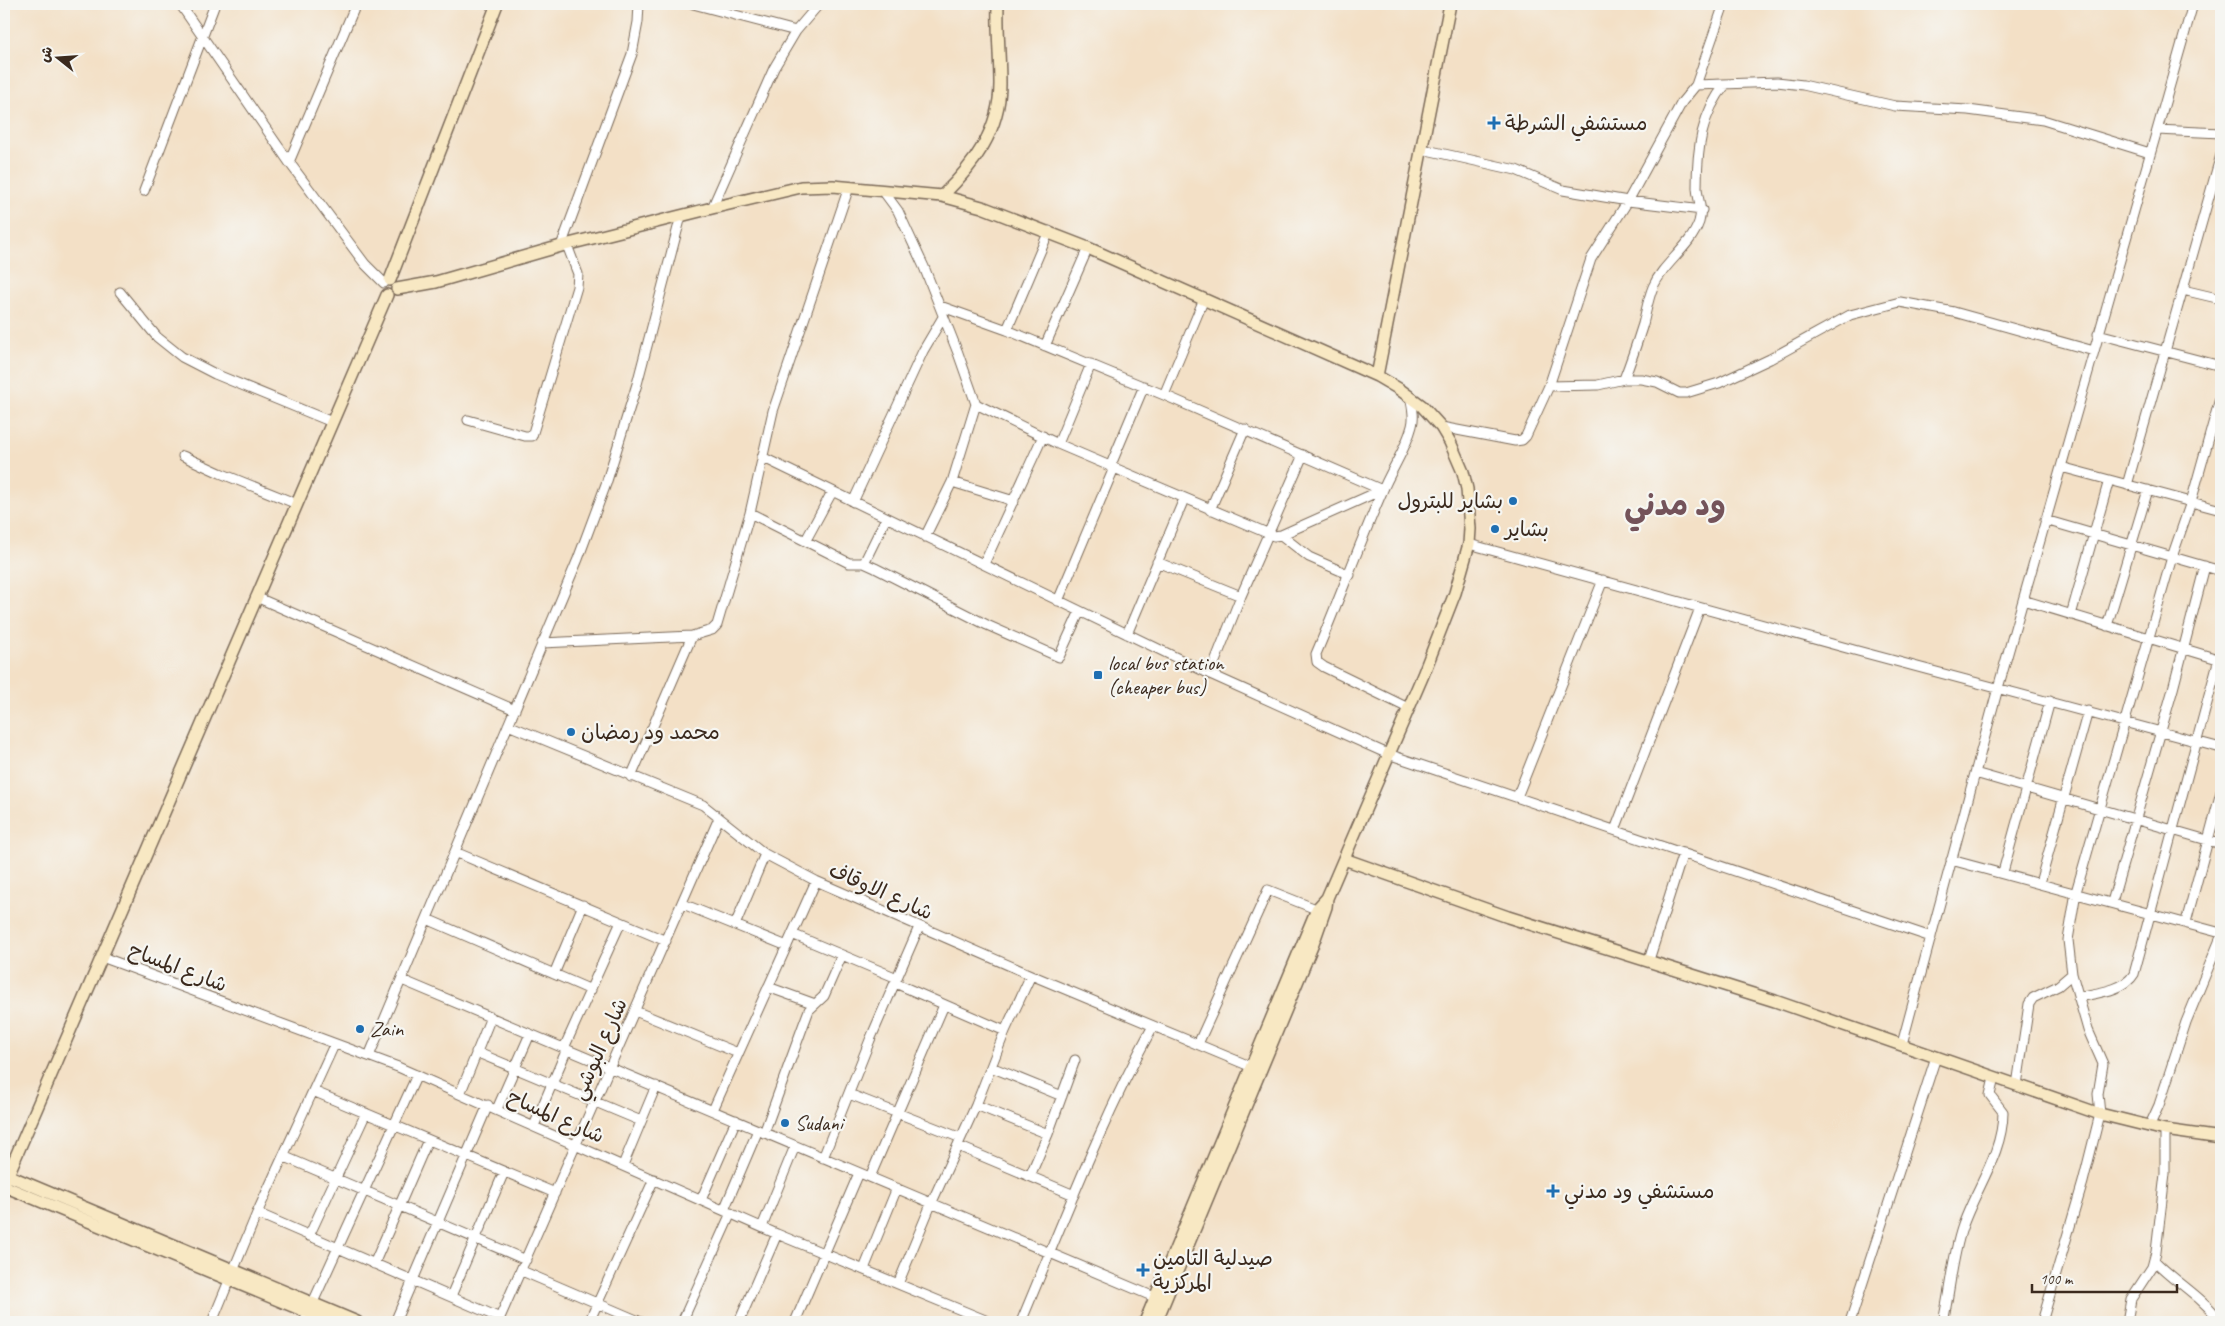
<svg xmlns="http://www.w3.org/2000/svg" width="2225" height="1326" font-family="Caveat,'Playpen Sans Arabic',sans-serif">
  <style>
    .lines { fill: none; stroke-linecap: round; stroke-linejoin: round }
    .street-casing { stroke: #7b6a59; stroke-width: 11 }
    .secondary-casing { stroke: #7b6a59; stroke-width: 14 }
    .street { stroke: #fff; stroke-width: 9 }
    .secondary { stroke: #f8e8c3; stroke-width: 11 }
    .poi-dot { fill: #1f6fb2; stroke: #f6f6f2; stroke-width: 2 }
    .labels { text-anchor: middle; stroke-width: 4.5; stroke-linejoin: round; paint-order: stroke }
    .poi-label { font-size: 21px; fill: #3b2a1e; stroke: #f6f6f2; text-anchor: start }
    .street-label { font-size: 21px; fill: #3b2a1e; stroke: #f6f6f2 }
    .town-label { font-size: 31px; font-weight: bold; fill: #74535a; stroke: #f6f6f2 }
  </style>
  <rect width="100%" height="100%" fill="#f6f6f2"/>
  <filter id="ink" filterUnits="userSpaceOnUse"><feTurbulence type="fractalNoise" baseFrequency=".02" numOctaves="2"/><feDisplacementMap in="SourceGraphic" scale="10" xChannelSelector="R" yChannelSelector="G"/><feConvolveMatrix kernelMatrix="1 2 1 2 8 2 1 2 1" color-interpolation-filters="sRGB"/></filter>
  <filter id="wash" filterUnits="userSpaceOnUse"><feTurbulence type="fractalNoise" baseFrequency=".0096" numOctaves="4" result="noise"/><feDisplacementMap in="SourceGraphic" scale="20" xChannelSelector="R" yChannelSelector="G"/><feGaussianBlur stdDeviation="1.12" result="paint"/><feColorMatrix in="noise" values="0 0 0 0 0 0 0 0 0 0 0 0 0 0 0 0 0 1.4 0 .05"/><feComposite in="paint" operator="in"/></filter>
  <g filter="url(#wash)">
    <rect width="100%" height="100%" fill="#f3e0c6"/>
  </g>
  <g filter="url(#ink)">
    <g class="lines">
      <defs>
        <path id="street" d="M180,4L289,162L365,264L384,283
          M693,4L796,31
          M1696,85L1777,82L1803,85L1895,106L1968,110L2043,120L2150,153
          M2157,130L2221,133
          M1422,149L1516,170L1563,190L1628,201L1702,210
          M289,162L356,4
          M144,191L215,4
          M884,192L898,211L924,267L958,353L976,404L952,482L925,537
          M712,208L774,68L796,31L819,4
          M561,246L632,54L638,22L639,4
          M2183,290L2221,299
          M120,292L157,337L182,357L215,374L332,422
          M940,306L1007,330L1164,395L1382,490
          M1007,330L1049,231
          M2098,334L2221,366
          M1045,346L1088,248
          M1624,379C1631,361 1637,343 1643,324C1646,312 1648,299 1653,287C1663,263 1690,248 1699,222C1703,207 1698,202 1697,188C1697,150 1701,113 1726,84
          M1549,386L1598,385L1624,379H1641L1657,382L1679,393H1686L1719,383L1770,359L1850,315L1900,302L1954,312L2094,351
          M1164,395L1204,299
          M976,404L1058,444L1274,536L1281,535L1382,490
          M468,420L525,436H532L577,287L578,274L567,245
          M1441,427L1515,441L1522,440L1526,436L1549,386L1591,259L1628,201L1682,102L1696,85L1724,4
          M1058,444L1091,364
          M183,456L220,473L297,504
          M762,457L1210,674L1388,754L1931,937
          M1110,467L1144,386
          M2061,467L2221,510
          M952,482L1014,501
          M2127,485L2221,155
          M853,502L923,351L943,317
          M1210,510L1245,429
          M750,513L849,563H864L875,568L987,625L1059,657L1080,611
          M2045,520L2221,571
          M1281,535L1309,557L1350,575
          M806,540L832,492
          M1469,544L1854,650L2221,748
          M1157,562L1241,596
          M864,563L886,518
          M984,564L1043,436
          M256,597L515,710
          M2023,600L2221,660
          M1058,601L1114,468
          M2071,615L2109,480
          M2107,626L2148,490
          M1127,634L1184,499
          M542,643L692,636L712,630L717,625L750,513L773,411L849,187
          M1210,674L1241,596L1303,455
          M1408,708L1324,667L1317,662L1316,654C1339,600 1359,545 1382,492C1391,469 1406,450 1412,426C1415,416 1412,406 1410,396
          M508,725L703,805L765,854L816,881L1031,975L1252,1067
          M1975,773L2221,844
          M631,777L692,636
          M1517,797L1603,580
          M1615,830L1700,608
          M455,852L666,941
          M1951,860L2221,933
          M2003,872L2050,701
          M2040,883L2088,711
          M2112,902L2173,689L2205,566
          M683,904L787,946
          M427,919L591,990
          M2186,922L2221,792
          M735,925L765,854
          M792,934L897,978
          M102,957L398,1067L777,1234L990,1322
          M1649,960L1683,853
          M554,974L583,905
          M402,980L1159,1299
          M895,983L1005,1031
          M768,987L815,1004
          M2078,997C2096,993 2124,991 2134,974L2221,651
          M635,1011L738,1053
          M1198,1044L1268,890L1321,911
          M1902,1044L1998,688L2193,4
          M564,1048L621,922
          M476,1052L641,1121
          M369,1056L578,559L606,484L637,384L681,216
          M991,1067L1062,1096
          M2017,1085L2029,1004L2033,998L2058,986L2072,974
          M313,1091L555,1193
          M460,1094L491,1017
          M849,1094L961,1138
          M976,1105L1048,1134
          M497,1109L530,1034
          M713,1110L816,881
          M534,1126L567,1049
          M2149,1127L2159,1105L2186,1022L2221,937
          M764,1133L803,1026L809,1010L824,996L842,955
          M958,1146L1074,1195
          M283,1156L526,1260
          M823,1158L870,1040L919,927
          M623,1165L656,1086
          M1030,1176L1048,1134L1075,1060
          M870,1177L944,1005
          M701,1200L736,1120
          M724,1210L758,1130
          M257,1213L500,1318
          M762,1227L795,1146
          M309,1236L366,1113
          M2154,1260C2175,1282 2203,1297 2221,1322
          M374,1264L428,1140
          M864,1269L897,1188
          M522,1271L641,1322
          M898,1284L932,1202L976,1105L1005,1031L1031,975
          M451,1296L504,1172
          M212,1322L257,1213L334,1045
          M304,1322L417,1075
          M395,1322L488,1105
          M498,1322L719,818
          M589,1322L654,1179
          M682,1322L731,1213
          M739,1322L777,1234
          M795,1322L859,1173
          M1021,1322C1063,1222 1101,1121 1153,1026
          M1850,1322L1936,1057
          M1943,1322C1950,1291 1952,1258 1962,1228C1975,1189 2003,1154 2003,1112L1990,1095L1994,1078
          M2042,1322L2083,1182L2100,1114L2098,1094L2103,1064L2088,1030L2072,974L2068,940L2076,892L2172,557L2191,502L2221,395
          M2127,1322L2131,1299L2152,1267L2156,1252L2165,1174V1130"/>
        <path id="secondary" d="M942,196C974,165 1000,130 1000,84C1000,57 997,31 998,4
          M390,280L497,4
          M397,289L436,282L561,246L712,208L801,187L833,186L942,196L982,207L1088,248L1377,376L1399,389L1422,406L1441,427L1450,442L1463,472L1467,489L1470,529L1469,544L1455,593L1423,675L1327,898L1317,909L1145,1322
          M1377,376L1450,4
          M1344,859L1508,917L1775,1001L2100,1114L2165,1130L2221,1138
          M7,1175L357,1322
          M4,1184L387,295
          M4,1186L331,1322
          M1156,1322L1313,944L1326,907L1327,898"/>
      </defs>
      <use href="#street" class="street-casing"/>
      <use href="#secondary" class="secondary-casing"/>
      <use href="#street" class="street"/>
      <use href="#secondary" class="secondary"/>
    </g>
  </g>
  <g class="poi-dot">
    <path d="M1491.5 115.5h5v5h5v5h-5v5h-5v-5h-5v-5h5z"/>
    <circle cx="1513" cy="501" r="5"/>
    <circle cx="1495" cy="529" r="5"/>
    <rect x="1093" y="670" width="10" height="10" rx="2.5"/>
    <circle cx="571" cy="732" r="5"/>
    <circle cx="360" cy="1029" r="5"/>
    <circle cx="785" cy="1123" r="5"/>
    <path d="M1550.5 1183.5h5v5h5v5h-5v5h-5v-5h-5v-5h5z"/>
    <path d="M1140.5 1262.5h5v5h5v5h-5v5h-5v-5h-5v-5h5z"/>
  </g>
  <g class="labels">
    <g class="poi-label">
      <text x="1505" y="130">مستشفي الشرطة</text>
      <text x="1503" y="508" text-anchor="end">بشاير للبترول</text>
      <text x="1505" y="536">بشاير</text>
      <text x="1108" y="670">local bus station<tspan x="1108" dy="24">(cheaper bus)</tspan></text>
      <text x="581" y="739">محمد ود رمضان</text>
      <text x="370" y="1036">Zain</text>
      <text x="795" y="1130">Sudani</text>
      <text x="1564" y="1198">مستشفي ود مدني</text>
      <text x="1153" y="1265">صيدلية التامين<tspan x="1153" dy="24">المركزية</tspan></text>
    </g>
    <g class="street-label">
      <text transform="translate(881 891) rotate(24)" y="7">شارع الاوقاف</text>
      <text transform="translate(178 967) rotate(21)" y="7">شارع المساح</text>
      <text transform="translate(599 1049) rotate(-66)" y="7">شارع البوشي</text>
      <text transform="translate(556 1116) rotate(24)" y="7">شارع المساح</text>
    </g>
    <g class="town-label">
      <text x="1675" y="515">ود مدني</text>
    </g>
  </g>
  <rect width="2225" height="1326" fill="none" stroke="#f6f6f2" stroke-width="20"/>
  <g transform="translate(58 58) rotate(287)" stroke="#f6f6f2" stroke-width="4" paint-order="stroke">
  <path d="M0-4L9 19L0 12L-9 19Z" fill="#3b2a1e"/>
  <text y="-8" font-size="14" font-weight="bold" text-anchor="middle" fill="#3b2a1e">ش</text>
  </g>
  <path d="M2032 1284v8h145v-8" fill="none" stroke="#3b2a1e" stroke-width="2.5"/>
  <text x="2040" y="1284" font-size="15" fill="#3b2a1e" stroke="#f6f6f2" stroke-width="4" paint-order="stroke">100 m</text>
</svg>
